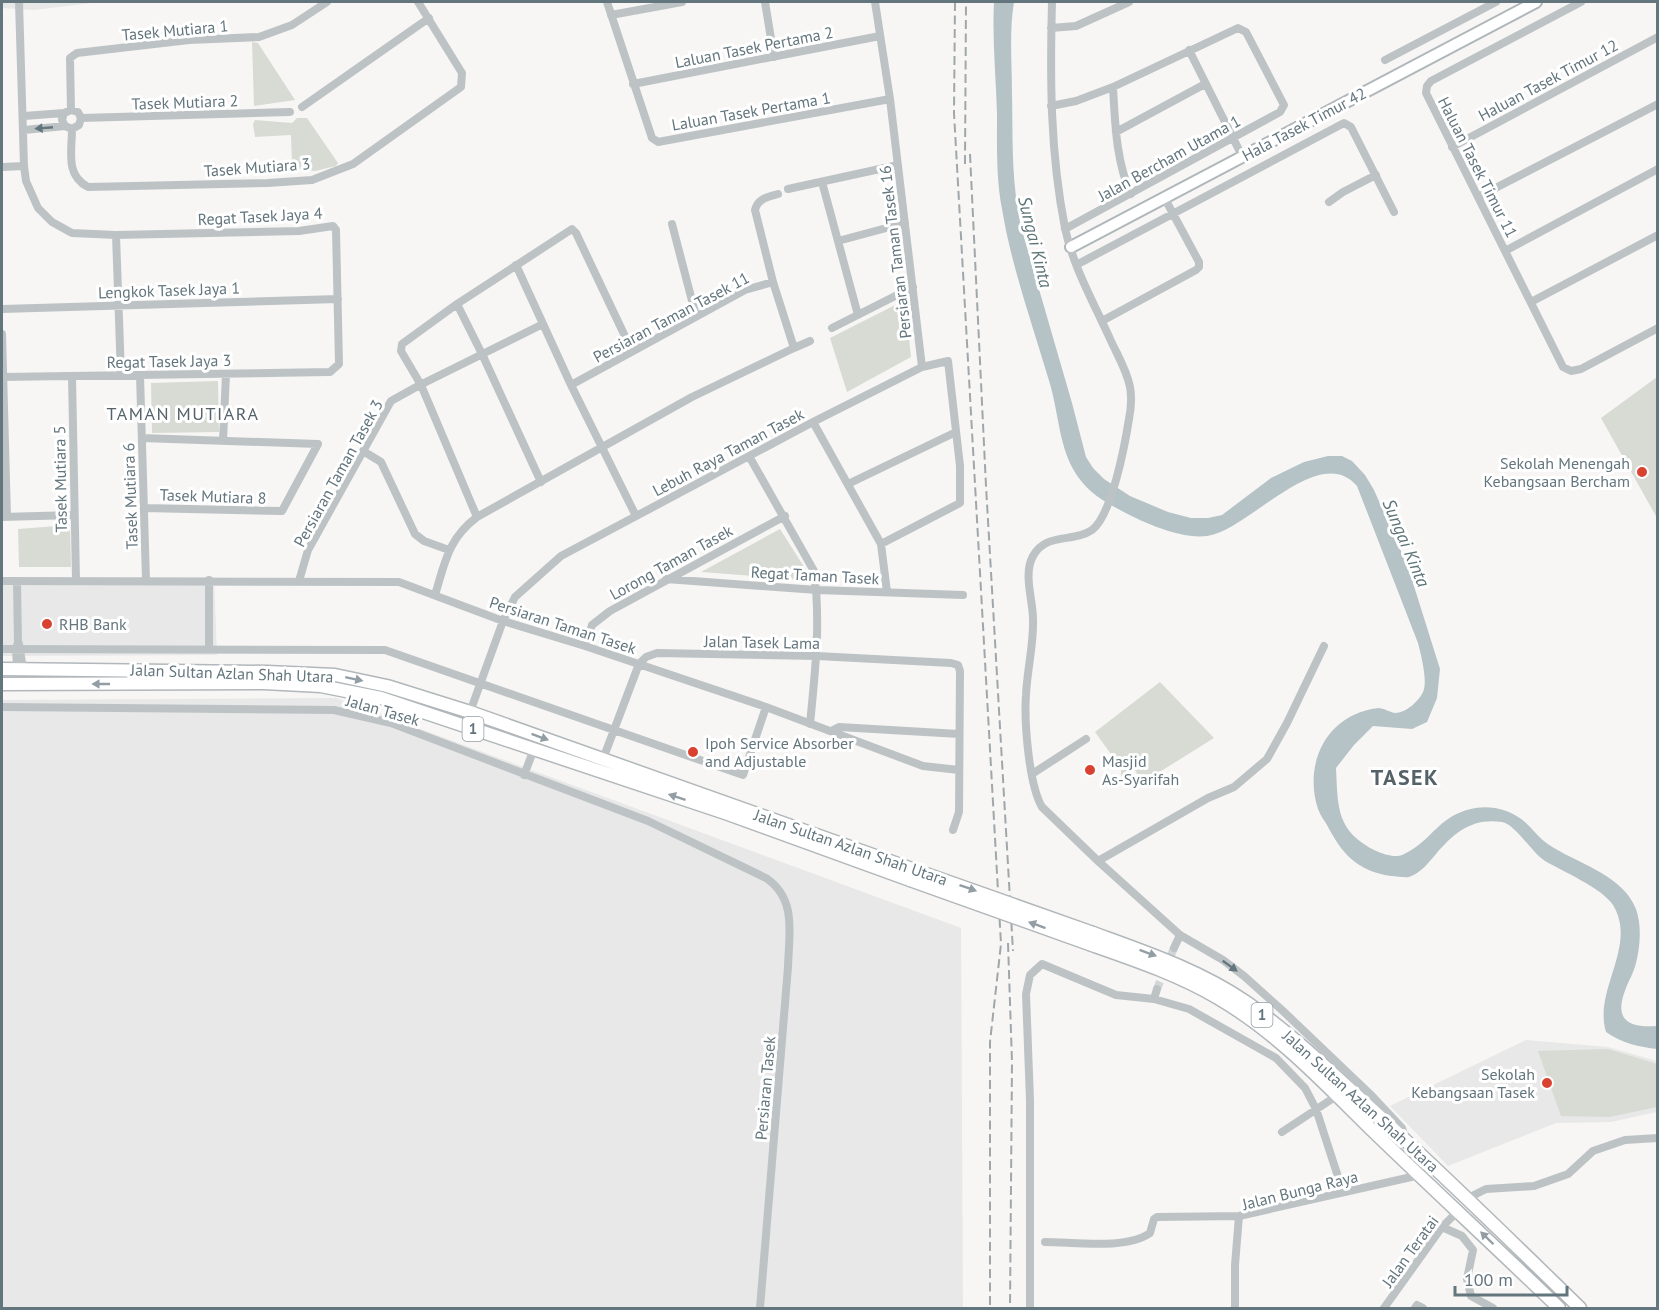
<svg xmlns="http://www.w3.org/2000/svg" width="1659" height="1310" font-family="'PT Sans',sans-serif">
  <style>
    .built { fill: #e7e8e7 }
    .green { fill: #d7dbd3 }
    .water { fill: #b5c3c6 }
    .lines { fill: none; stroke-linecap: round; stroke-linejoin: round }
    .street-tunnel { stroke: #d2d6d6; stroke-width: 8; stroke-dasharray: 8 4; stroke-linecap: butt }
    .secondary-casing { stroke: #b0b7ba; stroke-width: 14 }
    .primary-casing { stroke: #b1b7ba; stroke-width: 15 }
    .street { stroke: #bdc3c5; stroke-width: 8 }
    .secondary { stroke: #fff; stroke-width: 10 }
    .primary { stroke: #fff; stroke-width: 12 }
    .rail { stroke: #9fa7ab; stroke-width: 2; stroke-dasharray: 9 4.5; stroke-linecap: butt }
    .primary-bridge-casing { stroke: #b1b7ba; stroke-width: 15; stroke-linecap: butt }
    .primary-bridge { stroke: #fff; stroke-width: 12 }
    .oneway { fill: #63757d }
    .oneway2 { fill: #929ea4 }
    .poi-dot { fill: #d94231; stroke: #fff; stroke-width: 2 }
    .labels { text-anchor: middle; stroke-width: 6; stroke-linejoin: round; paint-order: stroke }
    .shield { fill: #fff; stroke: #929ea4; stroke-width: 1.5 }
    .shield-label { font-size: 15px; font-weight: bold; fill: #63757d }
    .street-label { font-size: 16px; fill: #63757d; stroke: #fff }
    .poi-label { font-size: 16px; fill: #63757d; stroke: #fff; text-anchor: start }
    .water-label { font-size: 18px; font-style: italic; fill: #5e7578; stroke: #fff }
    .neighbourhood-label { font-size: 18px; letter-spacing: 1.5px; fill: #556268; stroke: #fff }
    .district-label { font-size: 22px; font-weight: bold; letter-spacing: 1.5px; fill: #556268; stroke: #fff }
  </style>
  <rect width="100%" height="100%" fill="#f7f6f4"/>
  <path class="built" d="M2,2H100L34,10L2,8Z
    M2,577H214L217,655L2,656Z
    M336,698L961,928L963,1308H2V700Z
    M1526,1040L1608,1047L1657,1061V1112L1611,1122L1556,1123L1448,1166L1390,1106Z"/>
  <path class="green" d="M252,42L258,43L295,100L254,106Z
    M297,118H307L338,163L336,166L315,171L295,169L292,165L291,135L255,137L253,124L255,120L292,123Z
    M905,300L911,357L847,392L830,338Z
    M1657,377V518L1601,418Z
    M218,381L219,432L152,433L151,383Z
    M70,525L71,567H19L18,529Z
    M780,529L806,570L805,580L701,572Z
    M1160,682L1214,738L1142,783L1135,770L1121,776V768L1095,732Z
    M1608,1049L1657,1064V1107L1609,1117L1561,1116L1538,1051Z"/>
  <path class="water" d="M994,2H1014C1009,32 1012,63 1012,94C1013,141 1011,179 1021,227L1072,403L1086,457L1093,468L1104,479L1130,496L1168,512L1191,518H1208L1222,515L1271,478L1304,462L1328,456H1342L1352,461L1365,475L1374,490L1408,567L1440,669L1437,698L1427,722L1412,729L1373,726L1354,745L1336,768C1338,808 1336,831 1376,851C1383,854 1395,858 1402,855C1423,846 1431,831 1448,819C1472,802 1506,803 1527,824C1536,833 1543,842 1554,848C1582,865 1623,876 1636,909C1642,926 1640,947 1636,963C1634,972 1629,980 1626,988C1613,1020 1628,1028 1657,1026V1049C1640,1047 1621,1043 1606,1032C1593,990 1638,946 1613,905C1602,888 1562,871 1545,861C1531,852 1515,824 1502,822C1472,818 1455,832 1436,854C1428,863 1421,873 1409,877C1404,878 1397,876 1391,876C1357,871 1342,854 1327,825C1324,820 1320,815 1318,809C1303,763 1327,714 1378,708C1384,708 1389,712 1395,713C1406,713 1419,701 1423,692C1428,681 1421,655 1418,643L1357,486C1319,441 1248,531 1207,536C1177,540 1131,517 1106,502C1058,473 1063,430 1050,384C1033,326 1012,269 1002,209C996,178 997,146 997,114C996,77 992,39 994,2Z"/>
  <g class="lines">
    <path class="street-tunnel" d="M1157,989L1174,948"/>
    <defs>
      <path id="secondary" d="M1071,247L1536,2"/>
      <path id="primary" d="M2,669L267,672L335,675L387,686L470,712L912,869
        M2,684L264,683L321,686L381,698L728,814L910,880
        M1093,933C1145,952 1199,970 1246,1002C1289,1032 1328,1069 1367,1105C1440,1171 1510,1240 1580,1308
        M1092,945C1135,960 1179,975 1218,998C1278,1033 1325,1084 1374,1132C1435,1191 1498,1249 1559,1308"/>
    </defs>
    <use href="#secondary" class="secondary-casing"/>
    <use href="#primary" class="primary-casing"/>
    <path class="street" d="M607,2L652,138L658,142L890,99
      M765,2L774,57
      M875,2L890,99L922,367
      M1052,2C1050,78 1050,152 1065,228C1073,267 1095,305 1111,341C1118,356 1127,371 1130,387C1132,398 1131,409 1129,419C1125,444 1112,515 1092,530C1073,543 1046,532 1033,556C1023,574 1033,600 1033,619C1034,644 1027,670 1026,695C1024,722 1029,785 1042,807L1098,861L1180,935L1223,960L1244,976L1283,1011L1372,1096L1402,1128L1405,1138
      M1581,2L1431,81L1427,86L1426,93L1563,367L1571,371L1581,369L1658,328
      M611,15L682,2
      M1051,28L1076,26L1129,2
      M1189,50L1242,156
      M1385,60L1496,2
      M633,84L880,36
      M1113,87C1115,122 1116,162 1131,194
      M1051,106L1076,101L1113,87L1238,28L1246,32L1284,105L1280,112L1065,229
      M302,107L429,18
      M71,110L70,58L77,53L189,40L259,37L292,25L327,2
      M24,116L64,113L71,110L78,112L81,118L79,125L72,129L65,126L62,120L64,113
      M81,118L290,112
      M72,129C72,151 65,175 88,187L268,183L312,180L353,164L461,87L462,73L418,2
      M24,130L65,126
      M1116,132L1205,84
      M1452,147L1658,37
      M2,167L24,166
      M822,182L858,315
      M788,189L898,165
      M1478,197L1658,104
      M1329,202L1343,192L1376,175
      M672,224L696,316
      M116,235L121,375
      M838,241L905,223
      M1505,251L1658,169
      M1078,264L1344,123L1351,127L1394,212
      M516,265L571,385L636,516
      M773,282L755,210C758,198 768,197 778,194
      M1531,302L1658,235
      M457,304L482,354L541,482
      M2,309L338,299
      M1102,321L1196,270L1199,267V262L1164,197
      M832,328L913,287
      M2,334L7,517
      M794,348L810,341
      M140,375L146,580
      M72,376L76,580
      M2,377L330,372L339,364L336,230L333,226L299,231L116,235L72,233L52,222L38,208L26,181L24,166L19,2
      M813,422L881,544L887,592
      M142,438L318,444L282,511L144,508
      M223,441L226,374
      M363,451L381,462L415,534L424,541L449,550
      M749,456L814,571C821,622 815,673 810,724
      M848,484L956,432
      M2,517L74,515
      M477,517L421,385L401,351L402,344L457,304L572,229L576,233L632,351
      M666,579L817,590L963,595
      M2,581L399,582L503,621L585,646L766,707L923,766L959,770
      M17,581L18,643L16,648L17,668
      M299,581L308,550L391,401L418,386L543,324
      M435,595C445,562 448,539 477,517L692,397L794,348L773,282L745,290L571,385
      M19,644L23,669
      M585,646L592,625L610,611L785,516
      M2,649L385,650L743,775L766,707
      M209,649V580
      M2,707L334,710L391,723L648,821L766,878C797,899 789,933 788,967L760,1308
      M470,712L503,621L515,597L561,556L813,422L922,367L948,361L960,466V503L881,544
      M831,731L839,727L959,734
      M603,759L639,664L646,657L657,653L817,656L951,663L958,665L960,671L959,812L953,830
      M1032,774L1086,739
      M524,775L534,749
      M1098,861L1208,798L1234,787L1267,759L1287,723L1324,646
      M1174,948L1180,935
      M1154,999L1157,989
      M1282,1132L1338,1095
      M1468,1198L1486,1189L1534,1186L1568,1174L1593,1151L1625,1140L1658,1138
      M1442,1227L1462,1236L1473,1250L1467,1279L1471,1296L1493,1308
      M1045,1242C1074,1242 1126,1250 1150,1233L1154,1219L1157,1217L1239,1216L1420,1175
      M1030,1308V1100L1026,994L1030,975L1042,964L1116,995L1154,999L1189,1009L1276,1058L1305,1088L1316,1109L1343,1192
      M1235,1308V1265L1239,1216
      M1384,1308L1442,1227L1458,1211
      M1415,1308L1417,1305L1423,1308"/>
    <use href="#secondary" class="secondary"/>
    <use href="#primary" class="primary"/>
    <path class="rail" d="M955,2L954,113L1001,944L990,1042V1308
      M970,154L986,486L1013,951
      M965,164L966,2
      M1008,943L1012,1062L1010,1308"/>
    <defs>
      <path id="primary-bridge" d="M912,869L1093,933
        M910,880L1092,945"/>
    </defs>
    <use href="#primary-bridge" class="primary-bridge-casing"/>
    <use href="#primary-bridge" class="primary-bridge"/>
  </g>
  <defs><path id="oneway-solid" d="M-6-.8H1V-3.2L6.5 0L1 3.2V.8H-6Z" transform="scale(1.5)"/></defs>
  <g class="oneway">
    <use href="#oneway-solid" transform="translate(44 128) rotate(175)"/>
    <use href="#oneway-solid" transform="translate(1230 966) rotate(36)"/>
  </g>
  <g class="oneway2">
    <use href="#oneway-solid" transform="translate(354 679) rotate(12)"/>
    <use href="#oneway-solid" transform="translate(101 684) rotate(180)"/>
    <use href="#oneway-solid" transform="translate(540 737) rotate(20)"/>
    <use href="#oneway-solid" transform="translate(677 797) rotate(-162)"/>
    <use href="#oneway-solid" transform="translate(968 888) rotate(19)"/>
    <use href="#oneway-solid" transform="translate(1037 925) rotate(-160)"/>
    <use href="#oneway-solid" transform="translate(1148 953) rotate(20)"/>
    <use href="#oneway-solid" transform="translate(1487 1238) rotate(-136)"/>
  </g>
  <g class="poi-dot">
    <circle cx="1642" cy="472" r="6"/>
    <circle cx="47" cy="624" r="6"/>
    <circle cx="693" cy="752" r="6"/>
    <circle cx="1090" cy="770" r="6"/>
    <circle cx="1547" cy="1083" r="6"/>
  </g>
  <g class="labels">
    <g class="shield">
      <rect x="462.5" y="717" width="21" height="24" rx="4.5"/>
      <rect x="1251.5" y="1003" width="21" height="24" rx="4.5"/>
    </g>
    <g class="shield-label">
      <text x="473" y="734">1</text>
      <text x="1262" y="1020">1</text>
    </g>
    <g class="street-label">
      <text transform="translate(175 30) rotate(-5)" y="6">Tasek Mutiara 1</text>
      <text transform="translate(754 47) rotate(-11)" y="6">Laluan Tasek Pertama 2</text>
      <text transform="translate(1548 80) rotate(-28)" y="6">Haluan Tasek Timur 12</text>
      <text transform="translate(185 102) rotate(-2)" y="6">Tasek Mutiara 2</text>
      <text transform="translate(751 111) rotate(-10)" y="6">Laluan Tasek Pertama 1</text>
      <text transform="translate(1304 124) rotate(-28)" y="6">Hala Tasek Timur 42</text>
      <text transform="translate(1169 158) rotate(-29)" y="6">Jalan Bercham Utama 1</text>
      <text transform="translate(257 167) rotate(-4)" y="6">Tasek Mutiara 3</text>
      <text transform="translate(1478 167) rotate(63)" y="6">Haluan Tasek Timur 11</text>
      <text transform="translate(260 216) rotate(-3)" y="6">Regat Tasek Jaya 4</text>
      <text transform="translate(895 252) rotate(-97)" y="6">Persiaran Taman Tasek 16</text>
      <text transform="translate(169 290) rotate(-2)" y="6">Lengkok Tasek Jaya 1</text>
      <text transform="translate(671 317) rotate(-28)" y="6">Persiaran Taman Tasek 11</text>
      <text transform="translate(169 361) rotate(-1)" y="6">Regat Tasek Jaya 3</text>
      <text transform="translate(728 452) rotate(-28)" y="6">Lebuh Raya Taman Tasek</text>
      <text transform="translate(338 473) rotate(-61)" y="6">Persiaran Taman Tasek 3</text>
      <text transform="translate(60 479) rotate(-91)" y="6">Tasek Mutiara 5</text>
      <text transform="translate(130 496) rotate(-92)" y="6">Tasek Mutiara 6</text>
      <text transform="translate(213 496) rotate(2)" y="6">Tasek Mutiara 8</text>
      <text transform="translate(671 562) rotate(-29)" y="6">Lorong Taman Tasek</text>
      <text transform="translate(815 575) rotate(3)" y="6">Regat Taman Tasek</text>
      <text transform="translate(563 625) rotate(18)" y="6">Persiaran Taman Tasek</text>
      <text transform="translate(762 642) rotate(1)" y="6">Jalan Tasek Lama</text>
      <text transform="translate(232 673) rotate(2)" y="6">Jalan Sultan Azlan Shah Utara</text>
      <text transform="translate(383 710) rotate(16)" y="6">Jalan Tasek</text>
      <text transform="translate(851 847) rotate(19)" y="6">Jalan Sultan Azlan Shah Utara</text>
      <text transform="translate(765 1088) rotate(-85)" y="6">Persiaran Tasek</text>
      <text transform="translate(1361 1101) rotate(42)" y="6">Jalan Sultan Azlan Shah Utara</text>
      <text transform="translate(1300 1190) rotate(-14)" y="6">Jalan Bunga Raya</text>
      <text transform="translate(1410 1251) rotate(-54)" y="6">Jalan Teratai</text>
    </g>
    <g class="poi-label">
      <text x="1630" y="469" text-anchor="end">Sekolah Menengah<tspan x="1630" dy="18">Kebangsaan Bercham</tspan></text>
      <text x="59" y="630">RHB Bank</text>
      <text x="705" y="749">Ipoh Service Absorber<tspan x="705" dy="18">and Adjustable</tspan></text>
      <text x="1102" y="767">Masjid<tspan x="1102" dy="18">As-Syarifah</tspan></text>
      <text x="1535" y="1080" text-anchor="end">Sekolah<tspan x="1535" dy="18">Kebangsaan Tasek</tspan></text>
    </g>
    <g class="water-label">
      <text transform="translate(1035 242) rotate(76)" y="6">Sungai Kinta</text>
      <text transform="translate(1406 543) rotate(67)" y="6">Sungai Kinta</text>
    </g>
    <g class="neighbourhood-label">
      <text x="183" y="420">TAMAN MUTIARA</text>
    </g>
    <g class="district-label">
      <text x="1405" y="785">TASEK</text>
    </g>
  </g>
  <rect width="1659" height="1310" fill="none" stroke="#63757d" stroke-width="6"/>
  <path d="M1455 1286v9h112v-9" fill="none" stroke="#63757d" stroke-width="3"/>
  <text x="1464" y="1286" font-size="18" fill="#63757d" stroke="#ffffff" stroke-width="4.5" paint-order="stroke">100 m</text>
</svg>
